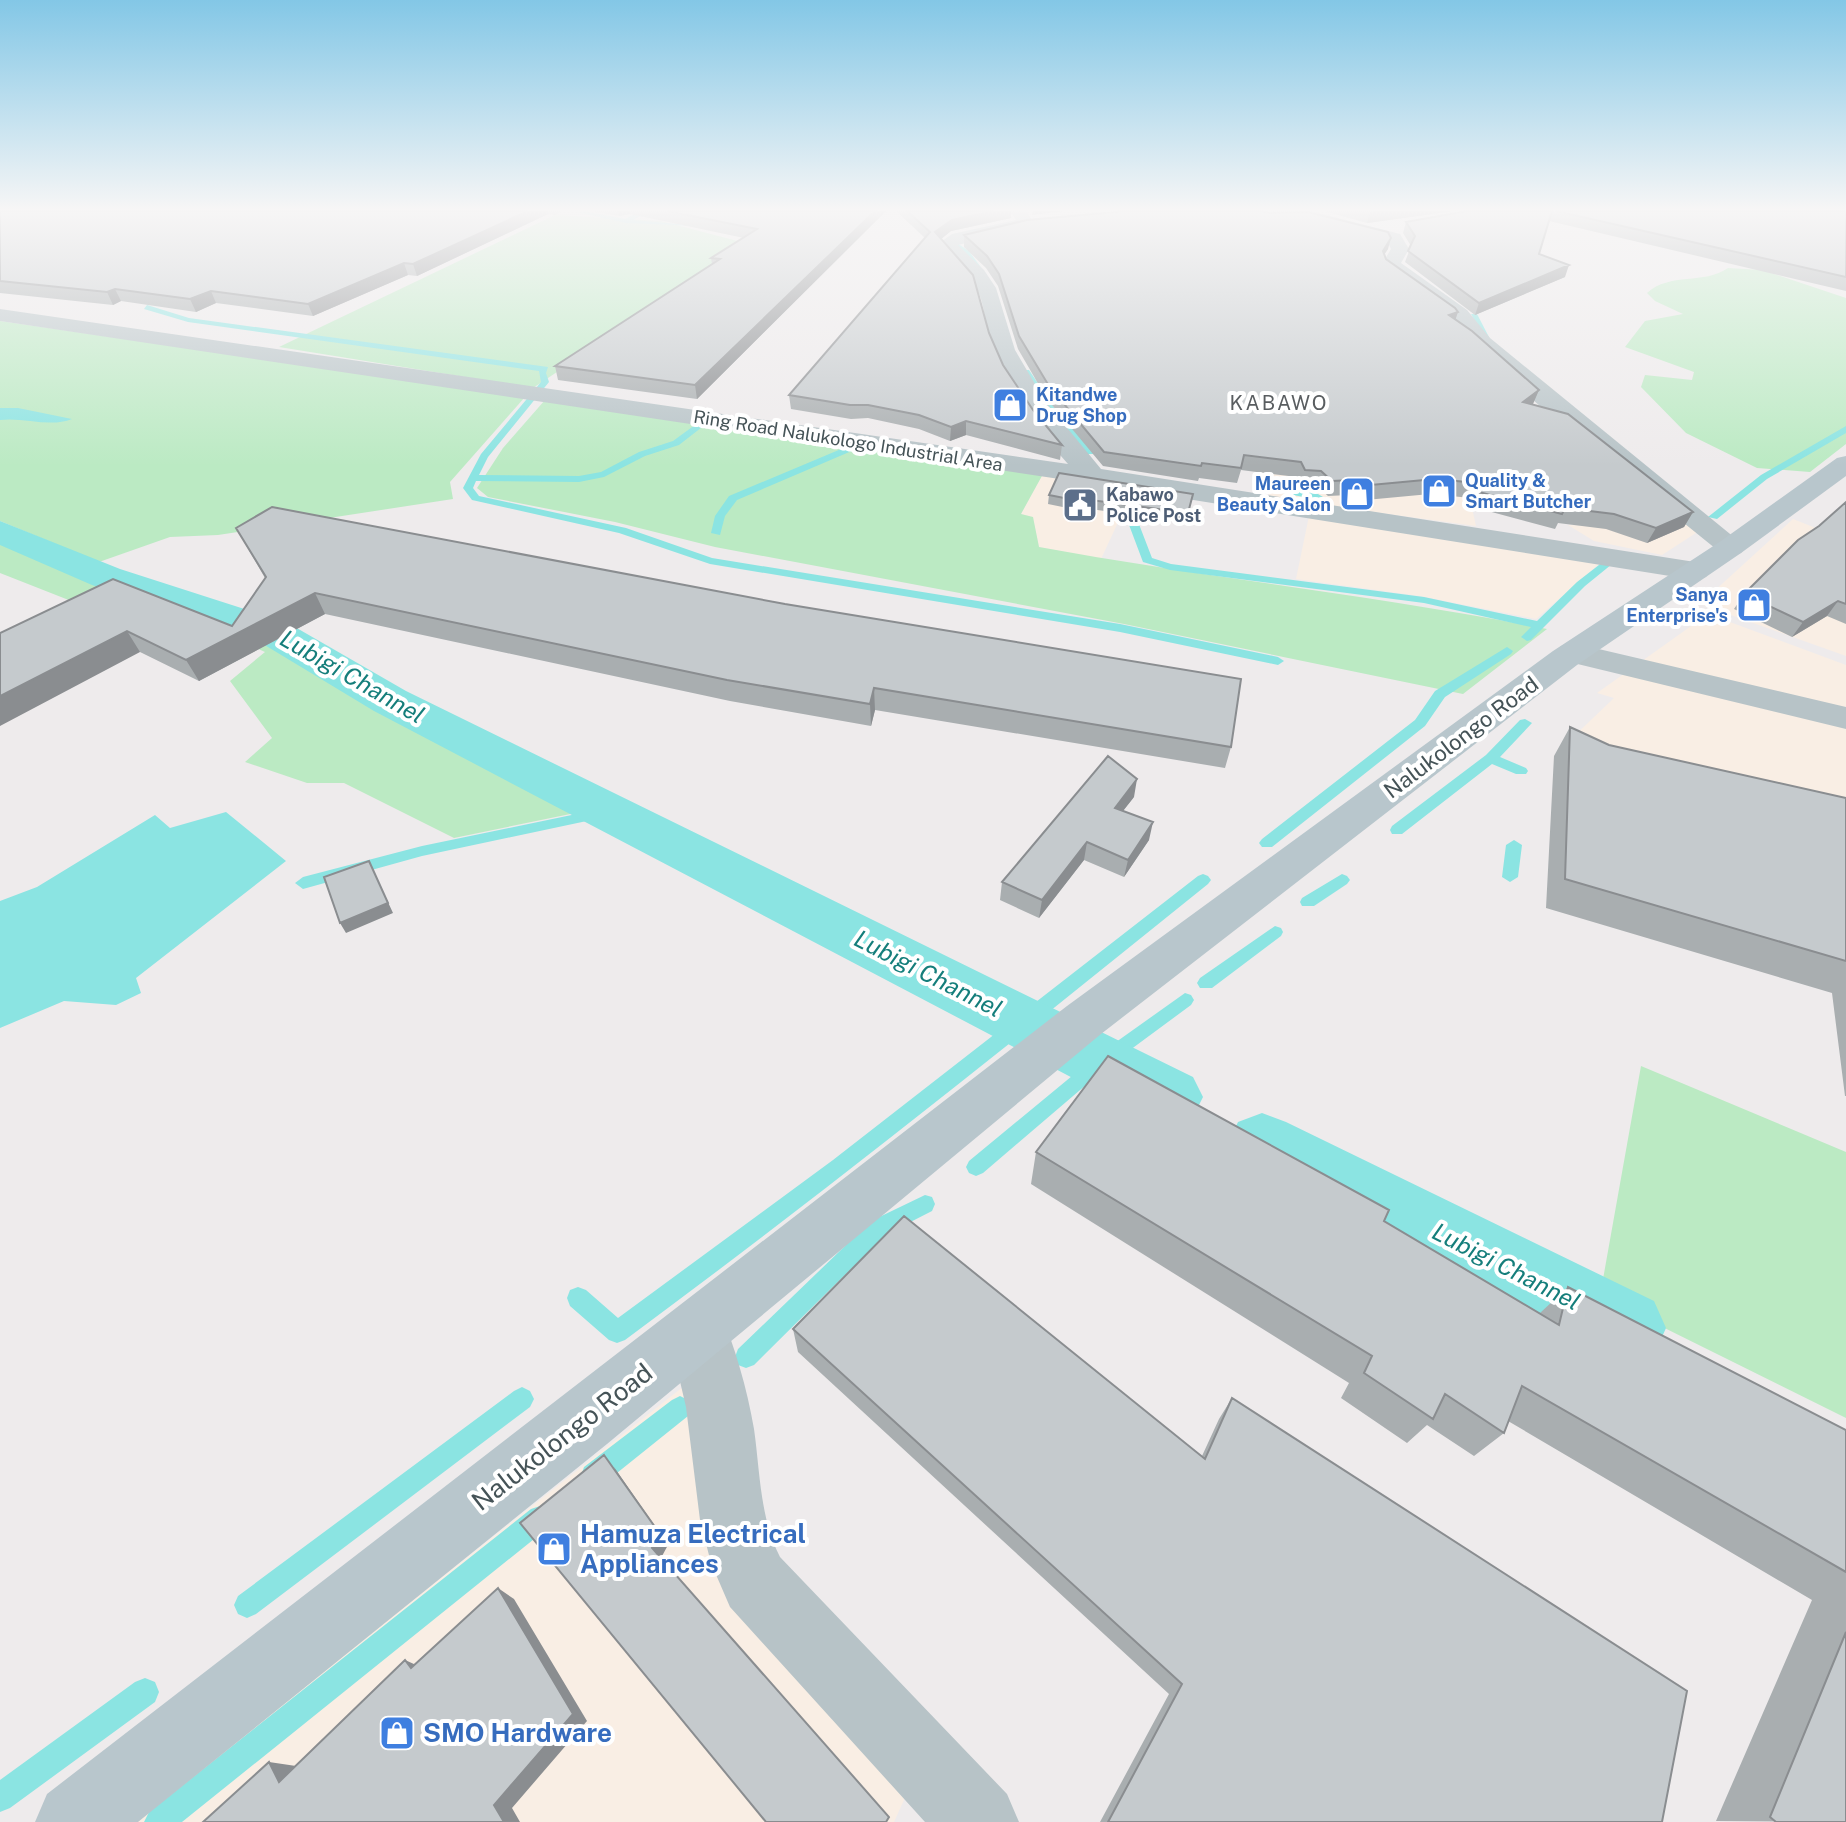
<svg xmlns="http://www.w3.org/2000/svg" width="1846" height="1822" font-family="'Public Sans',sans-serif">
  <style>
    .commercial { fill: #f9eee4 }
    .green { fill: #bbeac3 }
    .water { fill: #8be4e2 }
    .lines { fill: none; stroke-linecap: round; stroke-linejoin: round }
    .stream { fill: #8be4e2; fill-rule: evenodd }
    .canal { fill: #8be4e2; fill-rule: evenodd }
    .street { fill: #b7c3c7; fill-rule: evenodd }
    .secondary { fill: #b8c6cc; fill-rule: evenodd }
    .wall { fill: #a9aeb0 }
    .shaded-wall { fill: #8a8d90 }
    .building { fill: #c5cacd; stroke: #8a8d90; stroke-width: 2 }
    .labels { text-anchor: middle; stroke-width: 8; stroke-linejoin: round; paint-order: stroke }
    .far-shop-label { font-size: 18px; font-weight: bold; fill: #366cbe; stroke: #fff; text-anchor: start }
    .far-street-label { font-size: 18px; fill: #455357; stroke: #fff }
    .far-service-label { font-size: 18px; font-weight: bold; fill: #4e5e75; stroke: #fff; text-anchor: start }
    .far-neighbourhood-label { font-size: 20px; letter-spacing: 2px; fill: #595d60; stroke: #fff }
    .street-label { font-size: 22px; fill: #455357; stroke: #fff }
    .water-label { font-size: 24px; font-style: italic; fill: #157e7b; stroke: #fff }
    .near-street-label { font-size: 26px; fill: #455357; stroke: #fff }
    .near-shop-label { font-size: 26px; font-weight: bold; fill: #366cbe; stroke: #fff; text-anchor: start }
  </style>
  <rect width="100%" height="100%" fill="#eeebec"/>
  <path class="commercial" d="M1287,462L1298,488L1470,476L1543,507L1471,503L1476,526L1271,498L1253,465Z
    M1043,474L1134,488L1101,559L1039,547L1033,518L1021,514Z
    M1670,503L1699,531L1662,555L1594,541L1568,525L1593,526Z
    M1309,516L1600,563L1536,619L1420,596L1296,579Z
    M1793,519L1846,540V656L1700,604Z
    M1708,614L1846,665V813L1570,740L1614,698L1597,693Z
    M693,1379L726,1573L913,1780L894,1822H132Z"/>
  <path class="green" d="M555,215L661,221L749,244L533,388L279,347Z
    M1728,268L1762,270L1846,298V444L1810,472L1757,468L1686,433L1641,387L1645,375L1692,380L1694,372L1625,347L1645,321L1683,314L1655,301L1647,293C1670,272 1704,285 1728,268Z
    M0,321L525,397L450,482L453,499L218,535L170,537L99,562L0,521Z
    M545,400L1043,474L1021,514L1033,517L1039,547C1208,578 1379,596 1547,629L1463,694L1124,624L715,547L615,522L488,497L477,488L503,448Z
    M0,541L124,591L89,608L0,573Z
    M139,596L261,633L377,703L585,811L454,838L344,783H307L245,762L272,738L230,681L265,652Z
    M1641,1066L1846,1152V1418L1600,1296Z"/>
  <path class="water" d="M0,408H18L72,419C50,428 24,417 0,420Z
    M226,812L286,861L136,978L141,993L116,1005L64,1001L0,1028V901L37,887L155,815L170,828Z"/>
  <g class="lines">
    <path class="stream" d="M585,211L625,219L641,211H649L633,220L701,226L626,223L576,212Z
      M964,239V241L957,243L969,251L985,273H981L965,253L949,243Z
      M147,305L189,318L548,367L546,373L549,382L488,457L479,475L579,476L601,472L639,452L673,441L699,422L706,424L679,445L645,456L604,477L579,482L476,481L473,488L479,496L626,528L712,558L1120,624L1278,657L1284,661L1278,665L1120,632L710,564L619,533L472,500L463,488L481,454L541,382L539,371L188,322L144,309Z
      M1471,314H1477L1490,339H1484Z
      M1023,370H1029L1056,410L1093,450V454H1087L1050,414Z
      M1846,426V433L1767,479L1717,519L1708,517L1761,475Z
      M853,444L878,450L873,453L854,450L737,500L725,516L720,535L711,533L715,516L729,496Z
      M1273,485L1318,494L1323,497L1318,500L1269,490V486Z
      M1122,490L1127,493L1152,558L1171,564L1424,597L1537,621L1577,582L1608,558L1617,560L1585,586L1531,640L1527,641L1521,637L1531,627L1424,603L1170,570L1143,562L1117,493Z
      M1507,647L1513,651L1511,654L1445,697L1425,726L1272,847H1262L1259,843L1262,839L1415,720L1435,691Z
      M1525,719L1532,723L1500,757L1526,768L1528,771L1526,774H1516L1492,764L1402,834H1392L1390,830L1392,826L1486,755L1520,720Z
      M610,807L615,809L617,812L615,815L422,856L303,889L295,883L303,877L422,846Z
      M1514,840L1522,845L1518,877L1510,882L1502,877L1506,845Z
      M1203,874L1208,876L1211,880L1208,884C1016,1039 824,1193 625,1340L617,1343L609,1340L570,1306L567,1298L570,1290L578,1287L586,1290L618,1318L833,1160L1198,876Z
      M1342,874L1347,876L1350,880L1347,884L1314,906H1302L1300,902L1302,898Z
      M1275,926L1281,928L1283,932L1281,936L1212,988H1200L1197,983L1200,978Z
      M1185,993L1191,995L1194,1000L1191,1005L1107,1067L983,1173L976,1176L969,1173L966,1167L969,1161L1095,1057Z
      M925,1195L932,1197L935,1204L932,1211L885,1235L754,1365L746,1368L738,1365L735,1357L738,1349L871,1221Z
      M522,1387L530,1391L534,1399L530,1407L256,1614L247,1618L238,1614L234,1605L238,1596L514,1391Z
      M680,1396L688,1400L692,1408L688,1416L602,1485L593,1488L584,1485L581,1476L584,1467L672,1400Z
      M540,1506L549,1509L552,1518L549,1527L182,1822H144L149,1812L531,1509Z
      M145,1678L155,1682L159,1692L155,1702L10,1808L0,1812V1780L135,1682Z"/>
    <path class="canal" d="M0,521L120,569L288,623L406,691L1193,1077L1203,1097L1193,1117L1170,1125L1147,1117L374,711L258,641L92,585L0,545Z
      M1262,1113L1286,1122L1654,1301L1666,1328L1654,1355L1627,1367L1600,1355L1238,1164L1228,1143L1238,1122Z"/>
    <path class="street" d="M1010,211H1026L1034,223L1032,227L958,245L984,270L996,288L1015,350L1045,401L1101,469L1695,562L1706,565L1710,571L1706,577L1695,580L1093,484L0,321V309L1068,464C1038,430 1006,388 991,345C984,325 986,304 975,285C966,269 949,259 938,244L952,234L1016,220Z
      M1230,211H1311L1400,234L1409,249L1401,263L1467,310L1490,338L1746,547L1741,553L1731,556L1721,553L1549,414L1474,348L1453,318L1384,268L1382,264L1391,249L1387,241L1306,220L1268,221L1232,214Z
      M1573,643L1846,707V729L1561,660L1556,653L1561,646Z
      M698,1300L719,1309C735,1347 747,1388 754,1429C760,1471 760,1519 780,1557L1007,1794L1019,1822H925L730,1607L711,1563L700,1520L686,1407L668,1330L677,1309Z"/>
    <path class="secondary" d="M1846,456V476L1741,553L1577,665L1101,1034L607,1444L138,1822H35L47,1794L1067,1006L1553,651L1721,541L1837,458Z"/>
  </g>
  <path class="wall" d="M0,211H561L555,215L548,214L417,276L408,275L313,316L216,303L196,312L121,301L113,305L0,293Z
    M591,211H886L697,399L558,380L555,366L712,264L711,258L744,238L630,214L619,216Z
    M896,211H1011V218L951,231L941,239L989,333L1003,365L1033,410L1062,445L1060,460L966,435L950,441L919,429L868,418L851,419L791,409L789,395L925,238Z
    M1324,211H1454L1367,223Z
    M1465,211H1846V291L1549,221L1539,254L1565,277L1475,315L1405,262L1411,246L1403,233L1406,222Z
    M964,235L1388,249L1384,255L1386,259L1539,390L1532,405L1693,512L1684,527L1647,543L1606,529L1558,523L1555,529L1473,507L1471,498L1430,494L1355,501L1349,495L1328,496L1317,486L1301,485L1297,477L1241,470L1237,483L1199,478L1198,481L1103,466L1047,399L1018,349L998,286L986,268L964,247Z
    M1193,494L1186,522L1090,509L1087,512L1048,504L1049,495Z
    M1846,502V624L1827,616L1792,637L1734,609L1744,594Z
    M236,528L1231,747L1225,768L875,710L871,726L730,701L325,614L199,681L140,652L0,633L232,626L265,578Z
    M1570,727L1609,745L1846,798V1096H1845L1832,993L1546,908L1554,756Z
    M1134,797L1123,811L1149,840L1124,877L1084,860L1039,918L1000,900L1002,882Z
    M1036,1152L1384,1221L1540,1313L1568,1287L1846,1430V1822L1716,1821L1812,1600L1508,1421L1504,1433L1474,1456L1427,1425L1407,1443L1341,1398L1349,1383L1031,1184Z
    M793,1329L1202,1456L1219,1419L1232,1398L1662,1822H1100L1169,1694L798,1352Z"/>
  <path class="shaded-wall" d="M528,211H547L548,214L417,276L413,264Z
    M618,211H630V214L619,216Z
    M875,211H886L697,399L695,385Z
    M993,211H1011V218L951,231L935,244V232L952,220Z
    M1033,211H1067L1032,215Z
    M1376,211H1454L1367,223L1370,212Z
    M1391,238L1388,249L1379,262L1383,251Z
    M404,263L408,275L313,316L308,304Z
    M1569,265L1565,277L1475,315L1479,303Z
    M115,289L121,301L113,305L107,292Z
    M211,291L216,303L196,312L190,299Z
    M1458,312L1454,324L1449,315Z
    M1539,390L1533,404L1517,416L1523,402Z
    M966,421V435L950,441L951,427Z
    M1693,512L1684,527L1647,543L1656,528Z
    M315,593L325,614L199,681L186,660Z
    M1838,601L1827,616L1792,637L1803,622Z
    M127,631L140,652L0,726V696Z
    M874,688L875,710L871,726L870,704Z
    M1137,779L1134,797L1111,826L1115,808Z
    M1153,822L1149,840L1124,877L1128,860Z
    M1087,842L1084,860L1039,918L1042,900Z
    M369,861L393,913L346,933L340,923Z
    M614,1467L668,1545L661,1558L652,1548Z
    M498,1588L514,1599L587,1721L512,1808L520,1822H504L494,1805Z
    M405,1660L425,1669L411,1668Z
    M269,1762L296,1766L279,1782Z"/>
  <path class="building" d="M0,211H528L413,264L404,263L308,304L211,291L190,299L115,289L107,292L0,281Z
    M667,211H875L695,385L555,366L720,259L711,258L757,229Z
    M907,211H993L952,220L935,232L973,275L989,333L1003,365L1033,410L1062,445L966,421L951,427L919,415L868,405H850L789,395L930,232Z
    M1126,211H1260L1270,213L1308,212L1388,232L1391,238L1383,251L1386,259L1455,308L1458,312L1449,315L1472,331L1539,390L1523,402L1568,414L1693,512L1656,528L1614,514L1565,508L1562,514L1479,492L1477,483L1435,479L1360,486L1353,480L1332,481L1321,471L1305,470L1301,462L1244,455L1241,468L1202,463L1201,466L1104,452L1049,386L1019,336L999,274L987,256L964,235L1027,220Z
    M1467,211H1552L1539,254L1569,265L1479,303L1408,251L1415,236L1406,222Z
    M1556,211H1846V277Z
    M1059,473L1193,494L1188,513L1091,500L1089,503L1049,495Z
    M1846,502V604L1838,601L1803,622L1744,594L1798,540L1819,526Z
    M272,507L785,604L1241,679L1231,747L874,688L870,704L727,680L315,593L186,660L127,631L0,696V633L113,579L232,626L266,577L236,528Z
    M1570,727L1609,745L1846,798V961L1565,879Z
    M1108,756L1137,779L1115,808L1153,822L1128,860L1087,842L1042,900L1002,882Z
    M369,861L388,903L340,923L324,877Z
    M1108,1056L1389,1210L1384,1221L1559,1325L1568,1287L1846,1430V1572L1522,1386L1504,1433L1445,1394L1433,1419L1364,1373L1372,1356L1036,1152Z
    M904,1216L1205,1459L1232,1398L1687,1691L1662,1822H1108L1182,1684L793,1329Z
    M604,1455L660,1534L652,1548L889,1817L886,1822H766L520,1523Z
    M498,1588L573,1714L494,1805L504,1822H203L269,1762L279,1782L405,1660L411,1668Z
    M1846,1632V1822H1776L1770,1817Z"/>
  <linearGradient id="sky" x2="0" y2="1"><stop stop-color="#83c7e6"/><stop offset="0.45" stop-color="#f7f6f6"/><stop offset="1" stop-color="#f7f6f6" stop-opacity="0"/></linearGradient>
  <rect width="1846" height="466" fill="url(#sky)"/>
  <defs>
    <symbol id="shop-square" viewBox="-11 -11 22 22"><rect x="-9" y="-9" width="18" height="18" rx="4" fill="#3f7fe0" stroke="#fff"/><path d="M-5-2.5h2.3a2.7 3.5 0 0 1 5.4 0H5L5.5 6h-11ZM-1.5-2.5h3a1.5 2.3 0 0 0-3 0Z" fill="#fff"/></symbol>
    <symbol id="civic-square" viewBox="-11 -11 22 22"><rect x="-9" y="-9" width="18" height="18" rx="4" fill="#5c6f8a" stroke="#fff"/><path d="M-.6-6.5H3V-4.5H.6V-3L4-1V1h2V6H-6V1h2V-1L-.6-3ZM-1.2 2.5V6h2.4V2.5Z" fill="#fff"/></symbol>
  </defs>
  <g fill-rule="evenodd">
    <use href="#shop-square" x="990" y="385" width="40" height="40"/>
    <use href="#shop-square" x="1419" y="471" width="40" height="40"/>
    <use href="#shop-square" x="1337" y="474" width="40" height="40"/>
    <use href="#civic-square" x="1060" y="485" width="40" height="40"/>
    <use href="#shop-square" x="1734" y="585" width="40" height="40"/>
    <use href="#shop-square" x="534" y="1529" width="40" height="40"/>
    <use href="#shop-square" x="377" y="1713" width="40" height="40"/>
  </g>
  <g class="labels">
    <g class="far-shop-label">
      <text x="1036" y="401">Kitandwe<tspan x="1036" dy="21">Drug Shop</tspan></text>
      <text x="1465" y="487">Quality &amp;<tspan x="1465" dy="21">Smart Butcher</tspan></text>
      <text x="1331" y="490" text-anchor="end">Maureen<tspan x="1331" dy="21">Beauty Salon</tspan></text>
      <text x="1728" y="601" text-anchor="end">Sanya<tspan x="1728" dy="21">Enterprise's</tspan></text>
    </g>
    <g class="far-street-label">
      <text transform="translate(848 441) rotate(9)" y="6">Ring Road Nalukologo Industrial Area</text>
    </g>
    <g class="far-service-label">
      <text x="1106" y="501">Kabawo<tspan x="1106" dy="21">Police Post</tspan></text>
    </g>
    <g class="far-neighbourhood-label">
      <text x="1279" y="410">KABAWO</text>
    </g>
    <g class="street-label">
      <text transform="translate(1461 737) rotate(-37)" y="8">Nalukolongo Road</text>
    </g>
    <g class="water-label">
      <text transform="translate(352 677) rotate(30)" y="8">Lubigi Channel</text>
      <text transform="translate(928 974) rotate(27)" y="8">Lubigi Channel</text>
      <text transform="translate(1506 1267) rotate(27)" y="8">Lubigi Channel</text>
    </g>
    <g class="near-street-label">
      <text transform="translate(562 1437) rotate(-38)" y="9">Nalukolongo Road</text>
    </g>
    <g class="near-shop-label">
      <text x="580" y="1543">Hamuza Electrical<tspan x="580" dy="30">Appliances</tspan></text>
      <text x="423" y="1742">SMO Hardware</text>
    </g>
  </g>
</svg>
